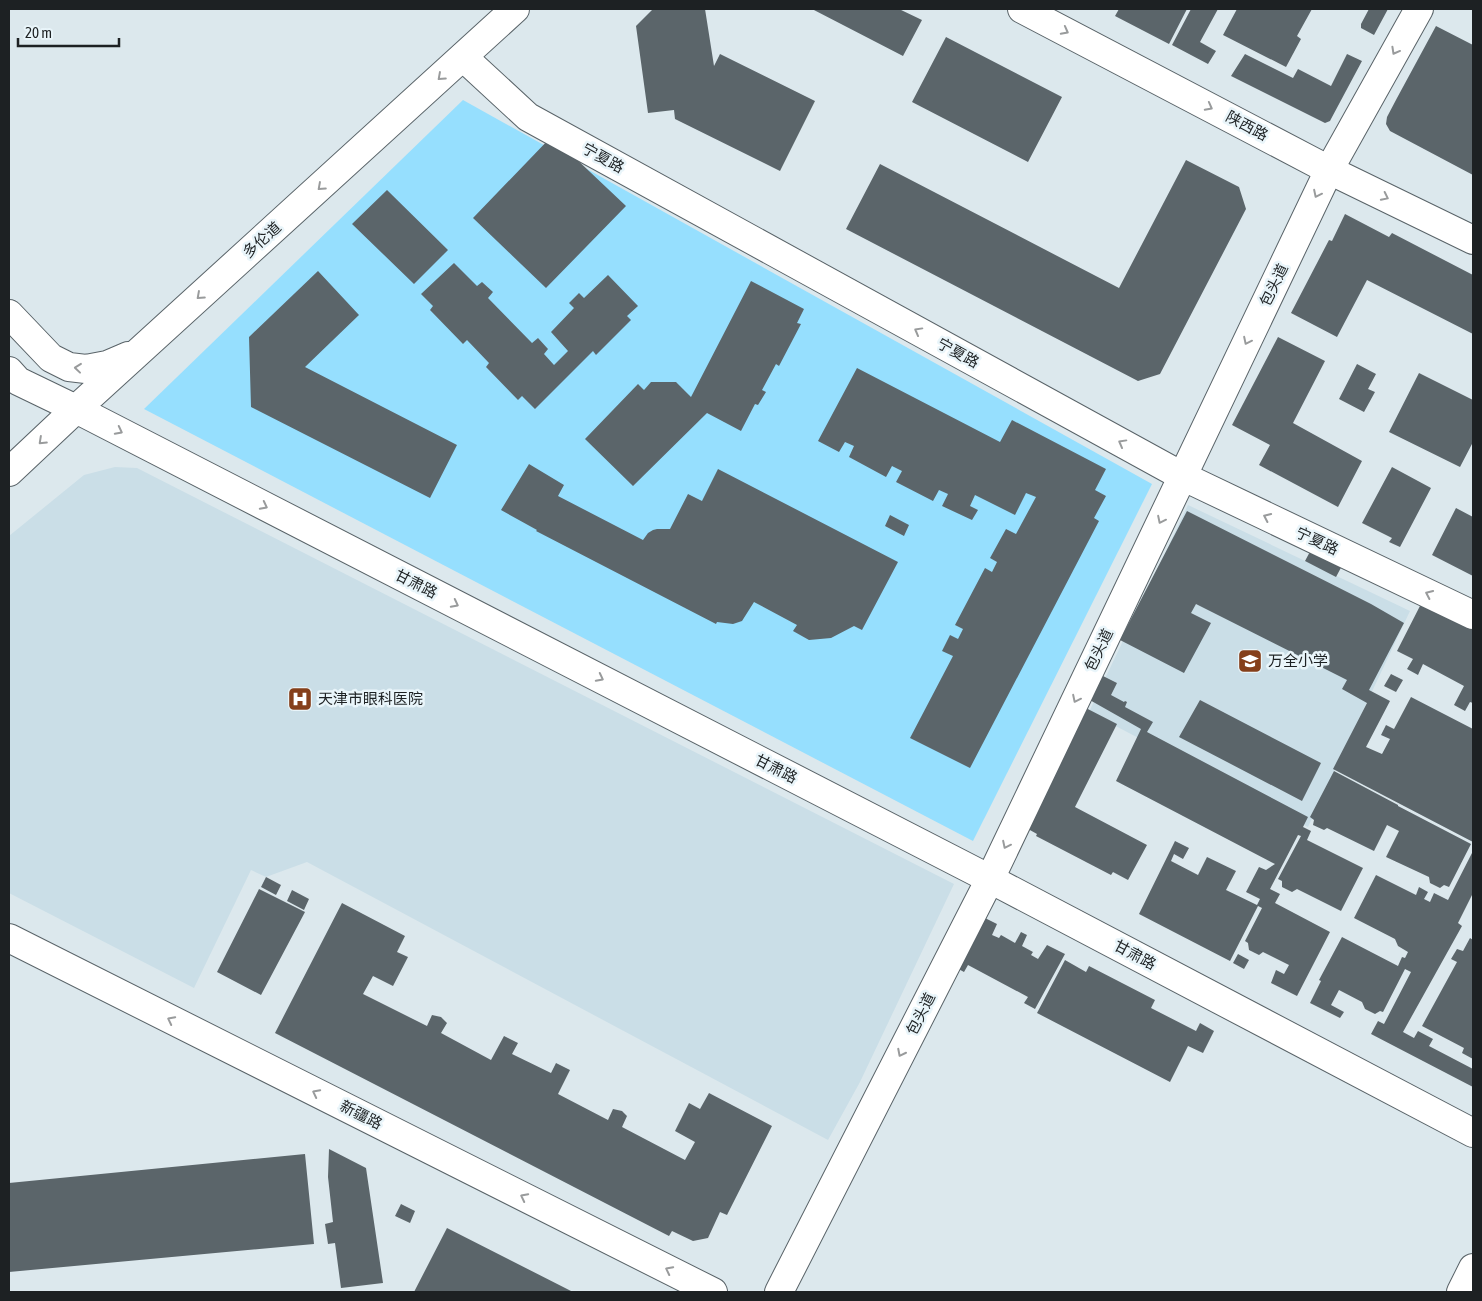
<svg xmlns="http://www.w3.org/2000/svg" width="1482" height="1301" font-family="'Asap Condensed','Noto Sans SC',sans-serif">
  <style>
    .built { fill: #cadee7 }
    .green { fill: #96dffe }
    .building { fill: #5b656a }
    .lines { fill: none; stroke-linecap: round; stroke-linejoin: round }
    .street-casing { stroke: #596368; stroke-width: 30 }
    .secondary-casing { stroke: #596368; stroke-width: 30 }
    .street { stroke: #fff; stroke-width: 28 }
    .secondary { stroke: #fff; stroke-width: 28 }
    .oneway { stroke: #999b9c }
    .labels { text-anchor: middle; stroke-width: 5; stroke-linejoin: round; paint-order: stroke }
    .street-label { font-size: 15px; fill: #1d2123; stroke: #e9f5fa }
    .poi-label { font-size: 15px; fill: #1d2123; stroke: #e9f5fa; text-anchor: start }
  </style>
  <rect width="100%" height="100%" fill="#dce8ed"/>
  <path class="built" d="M115,467L137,468L954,884L860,1082L828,1140L307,862L266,877L251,870L194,988L9,893V536L84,475Z
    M1188,505L1410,611L1308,827L1089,712Z"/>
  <path class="green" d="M463,100L1152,484L973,841L144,409Z"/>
  <path class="building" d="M653,9H705L714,66L720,54L815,101L780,171L675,119L674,110L648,113L636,26Z
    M812,9H899L922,20L903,56Z
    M1119,9H1187L1169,44L1115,16Z
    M1191,9H1218L1200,42L1216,51L1208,64L1172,45Z
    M1237,9H1312L1297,36L1301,39L1286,67L1223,35Z
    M1369,9H1388L1374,35L1361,28V24Z
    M1436,26L1473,45V175L1390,131L1386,124L1387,117L1397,98Z
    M946,37L1062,97L1028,162L912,102Z
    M1245,54L1293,78L1298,69L1331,86L1347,54L1362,61L1331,119L1330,121L1325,123L1231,76Z
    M552,136L626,206L546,288L473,218Z
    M1186,160L1239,187L1246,209L1160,374L1138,381L846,229L880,164L1119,288Z
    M387,190L448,250L414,284L352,224Z
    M1345,214L1389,237L1392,233L1473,275V334L1367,280L1337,337L1291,313L1329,240L1332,241Z
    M454,263L477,286L482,282L493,292L488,298L532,343L538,338L548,349L544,354L554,365L568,351L551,332L574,308L569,303L579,293L584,298L608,275L638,306L627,316L631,320L596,355L593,351L535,409L522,396L518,400L486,367L489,363L467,340L463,344L430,310L433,306L421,294Z
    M318,271L359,315L305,367L457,445L430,498L251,407L249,337Z
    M751,281L804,309L797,323L801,324L779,366L776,364L762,390L766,392L758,405L755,404L741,431L707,413L633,486L585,439L638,384L644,390L651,382H676L691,397Z
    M1278,337L1325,361L1293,423L1362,461L1338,507L1259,465L1270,445L1232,425Z
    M1357,364L1376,374L1368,389L1375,392L1364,412L1339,399Z
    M857,368L1000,442L1012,420L1106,469L1095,490L1106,496L1094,518L1099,521L970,768L910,738L953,656L942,651L950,635L958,639L963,629L955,625L985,568L992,572L997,562L990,558L1006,529L1016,534L1036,497L1026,493L1015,515L975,495L970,506L978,510L972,520L942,506L948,494L939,490L933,501L896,482L902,471L892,466L886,477L849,457L854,446L845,442L839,452L818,441Z
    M1419,373L1473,400V442L1460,467L1389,432Z
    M529,464L564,485L558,496L643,540L648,533L653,530L657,529H670L688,494L702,501L718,469L898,562L862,630L854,626L831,638L809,640L793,631L797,625L754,602L742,621L733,624L717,622L716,624L536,531L537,530L501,510Z
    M1392,467L1431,488L1400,547L1389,542L1392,538L1362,523Z
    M1456,508L1473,517V576L1432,555Z
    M1187,511L1371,604L1404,623L1369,690L1390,701L1366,747L1382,754L1390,739L1381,735L1386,725L1394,729L1411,697L1473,729V842L1333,769L1367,703L1342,689L1347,680L1196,604L1191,613L1211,623L1184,673L1120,640Z
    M890,515L909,525L904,536L885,526Z
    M1313,546L1344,562L1336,577L1305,561Z
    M1422,602L1473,628V703L1470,702L1465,711L1454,705L1464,686L1423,664L1418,675L1407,669L1413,659L1397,651Z
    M1391,674L1403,680L1396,692L1384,686Z
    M1103,676L1117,683L1111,695L1124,702L1125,701L1127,702L1125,707L1153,722L1147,732L1308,817L1303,827L1311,831L1307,840L1363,868L1341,911L1297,889L1292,892L1282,887V881L1278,879L1301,836L1298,835L1270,889L1280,894L1275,903L1330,932L1297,996L1271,983L1276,970L1284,974L1289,965L1263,952L1259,955L1249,950L1248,943L1245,941L1262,908L1258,906L1230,961L1139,914L1175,841L1189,848L1183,859L1174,854L1171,861L1198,875L1207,857L1236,871L1226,890L1257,905L1260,899L1246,892L1259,867L1266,870L1275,864L1116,781L1141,729L1088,699L1094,687L1097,688Z
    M1200,700L1321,763L1302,801L1179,737Z
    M1082,706L1117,724L1075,807L1147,845L1128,880L1113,872L1111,875L1036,836L1037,834L1021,825Z
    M1334,771L1398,805V806L1471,844L1449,887L1444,885L1440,888L1430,883L1429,877L1386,857L1399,831L1387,825L1374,851L1327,828L1324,830L1313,825L1314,820L1310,817Z
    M1473,851V893L1458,923L1462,926L1403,1032L1414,1038L1418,1031L1433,1039L1429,1046L1473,1069V1087L1371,1034L1378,1021L1384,1024L1411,972L1405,969L1383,1012L1380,1011L1375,1014L1365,1009L1362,1002L1339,990L1331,1005L1344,1012L1340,1018L1310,1003L1321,981L1319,980L1342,937L1398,966L1402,957L1405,958L1408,952L1398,946L1395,939L1354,918L1376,875L1416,895L1419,887L1428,892L1424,899L1430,902L1434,893L1448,900Z
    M266,877L281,885L276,895L261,887Z
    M259,889L305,912L261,995L217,972Z
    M292,890L309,899L304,910L287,901Z
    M342,903L405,936L397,952L408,957L393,986L373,976L363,994L427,1026L432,1015L441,1017L447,1023L441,1033L491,1060L504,1036L518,1043L512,1054L551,1073L556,1063L570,1070L558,1094L608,1120L613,1109L622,1111L627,1116L622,1127L685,1160L695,1142L675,1131L689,1103L700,1109L709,1093L772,1126L727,1215L720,1212L708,1238L693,1241L672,1231L669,1236L275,1033Z
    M985,918L997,924L992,935L999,938L1001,935L1015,943L1021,932L1027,935L1022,946L1033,952L1031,955L1038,959L1047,945L1065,954L1035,1009L1024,1003L1028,997L968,965L964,972L953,966Z
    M1470,938L1473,940V1059L1462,1053L1464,1048L1422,1026L1457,962L1451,959L1457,949L1463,951Z
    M1238,954L1249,960L1244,969L1233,963Z
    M1065,960L1086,972L1089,966L1155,1000L1151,1008L1196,1031L1200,1023L1214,1031L1203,1053L1188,1046L1170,1082L1037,1013Z
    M329,1149L366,1168L383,1283L341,1288L335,1243L328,1244L325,1224L333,1222L328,1177Z
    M305,1154L314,1244L9,1272V1183Z
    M401,1204L415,1211L410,1223L395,1216Z
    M447,1228L573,1292H414Z"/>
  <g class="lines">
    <defs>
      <path id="street" d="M463,57L528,117L1182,476L1473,615
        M9,938L713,1292
        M779,1292L990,879L1329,170L1419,9"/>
      <path id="secondary" d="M1022,9L1329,170L1473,240
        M9,314L51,358L69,367L86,369L107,365L128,356
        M9,371L18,381L76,409L990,879L1473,1133
        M9,472L76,409L515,9
        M1461,1292L1473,1268"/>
    </defs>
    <use href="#street" class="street-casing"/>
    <use href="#secondary" class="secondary-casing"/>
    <use href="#street" class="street"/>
    <use href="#secondary" class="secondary"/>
  </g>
  <defs><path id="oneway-chevron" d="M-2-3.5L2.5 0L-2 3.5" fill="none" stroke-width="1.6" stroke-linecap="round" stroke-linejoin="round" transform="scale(1.25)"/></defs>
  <g class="oneway">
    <use href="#oneway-chevron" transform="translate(1065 31) rotate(28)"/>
    <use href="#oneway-chevron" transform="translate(1395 51) rotate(119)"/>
    <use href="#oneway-chevron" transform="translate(441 77) rotate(138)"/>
    <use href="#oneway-chevron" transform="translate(1209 107) rotate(28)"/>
    <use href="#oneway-chevron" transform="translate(321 187) rotate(138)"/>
    <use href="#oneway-chevron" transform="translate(1317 194) rotate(116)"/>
    <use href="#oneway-chevron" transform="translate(1385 197) rotate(26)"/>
    <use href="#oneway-chevron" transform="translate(200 296) rotate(138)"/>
    <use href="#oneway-chevron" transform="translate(918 331) rotate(-151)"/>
    <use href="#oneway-chevron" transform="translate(1247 341) rotate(116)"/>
    <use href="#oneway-chevron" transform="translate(78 368) rotate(-174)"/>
    <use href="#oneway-chevron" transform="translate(119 431) rotate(27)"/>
    <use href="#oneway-chevron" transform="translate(42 441) rotate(137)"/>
    <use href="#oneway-chevron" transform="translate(1122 443) rotate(-151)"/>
    <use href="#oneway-chevron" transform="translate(264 506) rotate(27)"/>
    <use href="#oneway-chevron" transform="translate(1267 517) rotate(-155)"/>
    <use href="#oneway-chevron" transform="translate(1161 520) rotate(116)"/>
    <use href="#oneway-chevron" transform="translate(1429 594) rotate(-155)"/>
    <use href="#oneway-chevron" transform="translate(455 604) rotate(27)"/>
    <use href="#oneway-chevron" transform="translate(600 678) rotate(27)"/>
    <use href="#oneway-chevron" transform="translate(1076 699) rotate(116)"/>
    <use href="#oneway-chevron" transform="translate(1006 845) rotate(116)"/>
    <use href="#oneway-chevron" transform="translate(171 1020) rotate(-153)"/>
    <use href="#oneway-chevron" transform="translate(901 1053) rotate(117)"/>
    <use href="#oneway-chevron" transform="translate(316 1093) rotate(-153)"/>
    <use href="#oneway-chevron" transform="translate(524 1197) rotate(-153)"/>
    <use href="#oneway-chevron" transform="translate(669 1270) rotate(-153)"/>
  </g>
  <defs>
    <symbol id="school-square" viewBox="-11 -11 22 22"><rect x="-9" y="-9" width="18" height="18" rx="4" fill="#853f1a" stroke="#e9f5fa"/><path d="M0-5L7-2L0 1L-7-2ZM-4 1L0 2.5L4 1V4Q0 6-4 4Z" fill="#fff"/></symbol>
    <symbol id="hospital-square" viewBox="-11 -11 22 22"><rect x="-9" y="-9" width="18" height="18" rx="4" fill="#853f1a" stroke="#e9f5fa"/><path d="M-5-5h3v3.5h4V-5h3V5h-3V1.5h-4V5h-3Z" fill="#fff"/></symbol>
  </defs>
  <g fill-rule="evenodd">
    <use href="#school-square" x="1236" y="647" width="28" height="28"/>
    <use href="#hospital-square" x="286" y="685" width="28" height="28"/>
  </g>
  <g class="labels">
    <g class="street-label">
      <text transform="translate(1247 126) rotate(28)" y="5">陕西路</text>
      <text transform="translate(603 158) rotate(29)" y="5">宁夏路</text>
      <text transform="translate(262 240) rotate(-42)" y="5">多伦道</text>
      <text transform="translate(1274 285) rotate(-64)" y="5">包头道</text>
      <text transform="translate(958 353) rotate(29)" y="5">宁夏路</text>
      <text transform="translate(1317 541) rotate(25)" y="5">宁夏路</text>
      <text transform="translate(416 584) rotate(27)" y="5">甘肃路</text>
      <text transform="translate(1099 650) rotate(-64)" y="5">包头道</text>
      <text transform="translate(776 769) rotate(27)" y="5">甘肃路</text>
      <text transform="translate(1135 955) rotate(28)" y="5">甘肃路</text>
      <text transform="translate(921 1014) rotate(-63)" y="5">包头道</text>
      <text transform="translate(361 1115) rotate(27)" y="5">新疆路</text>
    </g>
    <g class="poi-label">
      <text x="1268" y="666">万全小学</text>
      <text x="318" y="704">天津市眼科医院</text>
    </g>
  </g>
  <rect width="1482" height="1301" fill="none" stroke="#1d2123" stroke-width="20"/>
  <path d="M18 38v8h101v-8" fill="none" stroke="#1d2123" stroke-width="2.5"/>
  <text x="25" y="38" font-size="15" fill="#1d2123" stroke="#e9f5fa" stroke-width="4" paint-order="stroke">20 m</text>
</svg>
